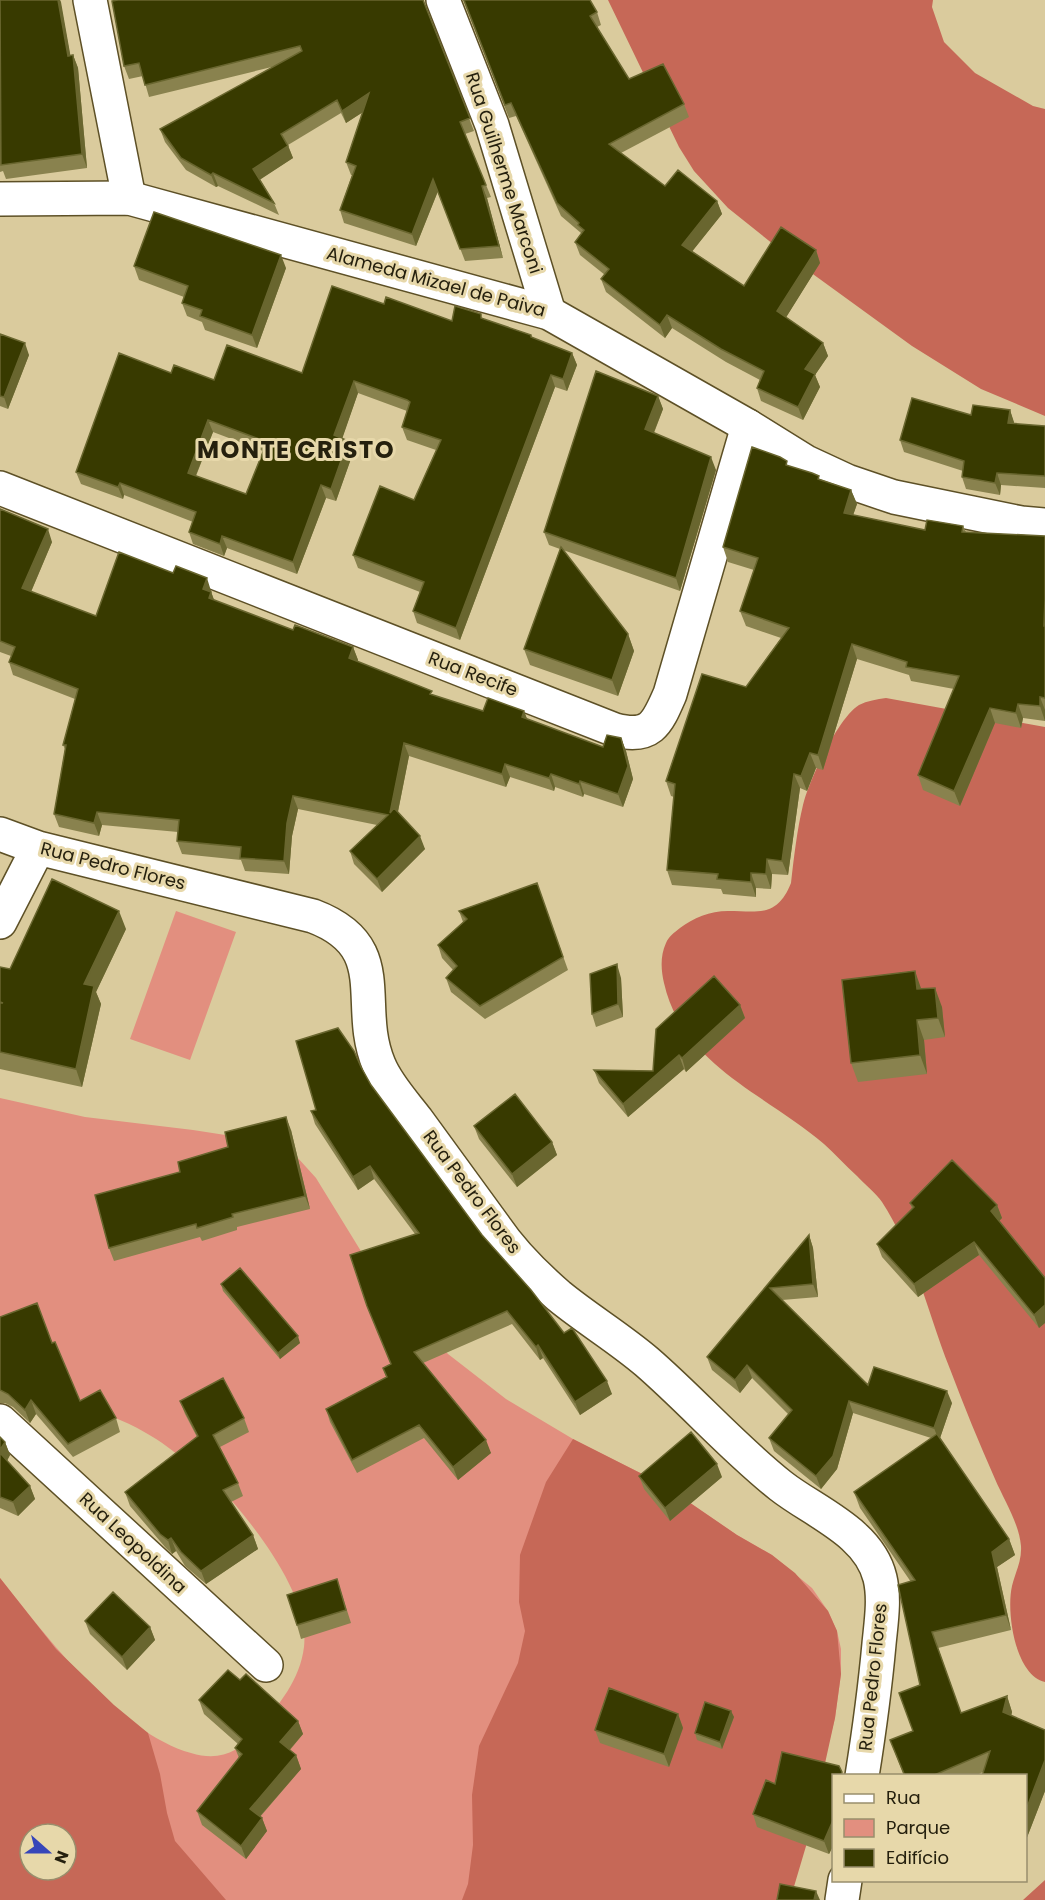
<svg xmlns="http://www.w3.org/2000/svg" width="1045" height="1900" font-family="Poppins,sans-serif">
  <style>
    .green { fill: #e28f7f; fill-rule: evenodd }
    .forest { fill: #c66857; fill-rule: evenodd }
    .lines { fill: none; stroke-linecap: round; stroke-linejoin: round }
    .minor-casing { stroke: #5d5026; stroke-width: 36 }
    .tertiary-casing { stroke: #5d5026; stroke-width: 36 }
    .minor { stroke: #fff; stroke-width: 33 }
    .tertiary { stroke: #fff; stroke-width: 33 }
    .wall { fill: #89824e; fill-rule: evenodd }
    .shaded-wall { fill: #69662f }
    .building { fill: #383a00; stroke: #69662f; stroke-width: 1.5; fill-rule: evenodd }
    .labels { text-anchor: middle; stroke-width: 6; stroke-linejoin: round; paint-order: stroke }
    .street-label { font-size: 18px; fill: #25200e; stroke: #e7d8aa }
    .district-label { font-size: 24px; font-weight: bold; letter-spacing: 1.5px; fill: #25200e; stroke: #e7d8aa }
  </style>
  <rect width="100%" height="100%" fill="#dacb9d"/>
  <path class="green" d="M176,911L236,932L190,1060L130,1039Z
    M0,1098L85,1117L193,1130L265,1141L297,1157L316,1178L375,1274L448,1354L506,1399L573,1439L664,1485L737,1535L772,1555L812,1588L828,1611L837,1631L841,1649V1674L835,1718L790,1900H0V1578C46,1636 119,1733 191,1753C221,1762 240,1751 258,1729C279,1705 300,1680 304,1647C310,1593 251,1521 216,1483C208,1475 197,1469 187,1462C174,1452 161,1441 146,1433C123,1419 96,1412 73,1398C48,1384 24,1367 0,1352ZM30,1834H66V1870H30Z"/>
  <path class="forest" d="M608,0H933L932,7L944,42L975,73L1033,106L1045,109V416L981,389L912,346L788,256L728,208L694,171L679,147Z
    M886,698L1045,727V1682C1015,1675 1006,1612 1012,1586C1015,1573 1022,1561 1021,1546C1019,1523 1004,1500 995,1479C979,1443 964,1406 950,1369C928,1314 915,1253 882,1202C876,1193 865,1185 857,1176C846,1166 835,1154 824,1144C766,1094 683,1066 664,983C661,970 660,956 666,943C669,936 674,933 680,928C693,918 710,911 728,911C758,911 777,918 791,883C794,857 797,830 803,805C809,780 838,718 859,705C867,701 877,699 886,698Z
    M573,1439L664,1485L737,1535L772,1555L795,1573L828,1611L837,1631L841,1674L835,1718L809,1836L790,1900H462L468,1884L473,1845L472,1795L479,1746L518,1663L525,1631L519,1602L520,1555L546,1482Z
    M0,1578L56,1649L114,1705L148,1733L160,1774L167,1813L175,1841L226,1900H0ZM30,1834H66V1870H30Z
    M1045,1880V1900H1023Z"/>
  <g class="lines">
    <defs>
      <path id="minor" d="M90,0L129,198
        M443,0L492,125L549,313
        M0,488L615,730C651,739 657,724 670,694L748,426
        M0,834L38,848L313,916C395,947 353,1004 379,1065C387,1085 404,1103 417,1120C443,1156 469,1191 495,1227C512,1252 536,1276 559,1296C587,1319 619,1338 647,1362C693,1402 733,1448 781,1486C814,1512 869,1532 880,1578C885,1599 881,1623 879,1644C875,1688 869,1732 862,1776
        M0,922L38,848
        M0,1421L266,1665
        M842,1900L845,1880"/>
      <path id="tertiary" d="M0,199L129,198L549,313L748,426L806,462L847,481L894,497L1021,523L1045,525"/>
    </defs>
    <use href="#minor" class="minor-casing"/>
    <use href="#tertiary" class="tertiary-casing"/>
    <use href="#minor" class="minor"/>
    <use href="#tertiary" class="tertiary"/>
  </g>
  <path class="wall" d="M0,0H60L70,55H73L78,68L87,168L6,179L3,171L0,172Z
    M463,0L597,12L601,25L597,27L629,79L684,104L689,117L621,153L665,186L717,201L722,214L692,251L744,286L816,250L820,263L786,317L823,343L828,356L815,375L820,387L803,420L761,401L757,388L760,380L726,362L672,328L665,338L606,292L601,279L605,275L580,255L575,242L581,234V233L561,216L516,116L509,118Z
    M426,6L474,131L465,134L491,197L487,198L503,258L465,261L438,191L416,246L344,223L340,210L352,175H351L346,162L363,112L346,123L341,113L288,145L293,158L260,179L274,203L279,215L218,186L216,187L186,170L165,142L160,129L276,66L149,97L143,76L129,79L124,66Z
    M134,266L286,268L257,348L205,330L202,322L187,316L182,303L184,297L139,280Z
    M384,304L452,321L483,319L531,335L532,338L572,353L577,365L567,391L555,387L460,640L417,623L413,611L420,592L358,568L353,555L414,500L436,450L407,440L402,427L407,411L358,393L342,438L348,441L353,453L336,501L326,498L297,574L227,548L224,556L193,544L189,532L193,522L124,495L123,499L81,484L76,472L171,373L214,380L302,373ZM213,432L263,451L246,494L196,476Z
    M0,334L29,355L8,409L0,406Z
    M658,396L663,409L654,433L716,470L680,591L563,550L628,634L634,651L618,696L530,665L524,649L560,549L549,545L544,532Z
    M1010,410L1014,424L1045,426V488L1001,485L1000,495L966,489L962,477L963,471L904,452L900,440L971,415Z
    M789,467L820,479L851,490L857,504L853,515L925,530L963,526L966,532L1045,536V721L1023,718L1021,728L995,723L960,806L923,790L918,775L954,689L911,681L909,675L857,659L823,770L816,768L807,791L800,788L788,875L772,874L771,889L756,888V897L723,894L721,889L672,885L667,870L674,797L671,796L666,781L746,687L781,638L746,626L740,611L754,570L728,562L723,547Z
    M0,509L52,542L31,592L96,616L211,591L214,600L293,630L353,647L358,660L357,662L433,695L483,711H524L527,719L603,747L621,738L626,751L633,779L623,807L584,794L583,797L555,787L554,791L510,777L506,787L409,756L398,812L425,849L382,892L354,864L350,851L377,825L298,809L292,836L289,874L245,871L241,860L182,854L177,841L178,832L102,825L99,836L59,827L54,814L65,749L63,745L75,699L13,675L9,662L11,656L0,652Z
    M537,883L568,970L485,1019L451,992L446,978L453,970L442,958L438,945L463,922L459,911Z
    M126,929L96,992L101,1004L82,1087L0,1069V967L10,969Z
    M621,978L623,1017L596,1027L592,1014Z
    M921,989L942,1007L945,1037L924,1040L927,1074L858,1082L851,1063Z
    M740,1005L745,1018L686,1072L684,1069L628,1117L599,1083L594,1070L653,1071Z
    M361,1067L371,1085L482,1235L612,1394L580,1415L543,1358L540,1360L512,1324L423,1363L491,1453L458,1480L424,1438L357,1473L330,1422L326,1409L386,1377L383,1368L391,1364L367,1306L415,1234L374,1179L358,1190L315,1124L311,1111L316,1110Z
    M474,1126L552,1142L557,1155L517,1187L479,1139Z
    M291,1130L310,1209L237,1227V1230L202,1241L200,1237L114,1261L109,1248L180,1172Z
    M910,1203L997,1205L1002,1218L999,1221L1045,1278V1323L1039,1328L979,1255L918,1297L882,1257L877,1244L912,1209Z
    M809,1235L813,1248L818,1297L782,1300L868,1385L952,1403L940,1438L1009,1539L1015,1555L997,1567L1011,1630L938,1648L961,1713L1007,1696L1012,1712L1011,1716L1045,1730V1791L1026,1840V1776L983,1772L975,1776H904L890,1740L913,1731L920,1685L911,1582L860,1508L854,1492L931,1438L853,1413L837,1469L821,1489L774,1451L769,1438L789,1415L752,1378L740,1393L712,1370L707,1357Z
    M221,1284L300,1343L280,1359L223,1291Z
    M0,1317L52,1343L80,1401L116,1418L120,1432L73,1457L36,1414L30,1423L13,1407L5,1403H0Z
    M180,1401L244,1418L249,1432L220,1447L238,1483L243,1496L231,1502L253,1535L258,1549L206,1584L185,1566L176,1551L172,1554L165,1547L130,1506L125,1492L197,1437L185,1414Z
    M0,1437L5,1442L10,1455L7,1461L30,1486L35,1499L18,1516L0,1508Z
    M639,1476L722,1477L670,1521L644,1489Z
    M337,1579L351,1623L301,1639L297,1625Z
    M85,1621L150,1627L155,1640L127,1670L90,1634Z
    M240,1680L298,1721L303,1734L290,1750L296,1755L301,1769L260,1817L262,1818L267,1831L246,1859L202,1825L197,1811L239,1758L235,1748L238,1744L204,1714L199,1700Z
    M731,1711L734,1717L722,1749L697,1740L695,1733Z
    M678,1714L683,1728L669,1767L600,1743L595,1730Z
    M834,1776V1844L829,1854L757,1827L753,1814L775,1784Z"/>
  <path class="shaded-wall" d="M58,0H60L61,2L73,70L68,56Z
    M73,55L78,68L87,168L82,154Z
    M369,93L374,105L346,123L342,111Z
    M288,146L293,158L258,181L253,169Z
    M213,173L218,186L216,187L211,175Z
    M433,179L438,191L416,246L412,234Z
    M482,186L487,198L503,258L499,246Z
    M717,201L722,214L687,258L682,245Z
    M816,250L820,263L782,324L777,311Z
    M281,255L286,268L257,348L252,335Z
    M667,315L672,328L665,338L660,325Z
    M25,343L29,355L8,409L4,397Z
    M823,343L828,356L815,375L820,387L803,420L798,407L805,369Z
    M572,353L577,365L567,391L563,379Z
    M551,375L555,387L460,640L456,628Z
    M354,381L358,393L339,448L334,435Z
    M658,396L663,409L650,442L645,429Z
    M1010,410L1014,422L1012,435L1008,423Z
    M208,420L213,432L192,485L188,473Z
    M348,441L353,453L336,501L331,489Z
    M711,457L716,470L680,591L676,578Z
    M997,473L1001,485L1000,495L995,483Z
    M120,483L124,495L123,499L118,487Z
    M321,485L326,498L297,574L293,562Z
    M851,490L857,504L849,527L844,513Z
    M48,529L52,542L27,601L22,588Z
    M222,536L227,548L224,556L220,544Z
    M207,578L211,591L208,602L203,589Z
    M211,592L216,605L209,598Z
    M628,634L634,651L618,696L612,680Z
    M852,644L857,659L823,770L818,755Z
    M353,647L358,660L354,671L349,658Z
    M1040,697L1045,710V721L1040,706Z
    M1018,704L1023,718L1021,728L1016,713Z
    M990,708L995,723L960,806L954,791Z
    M524,711L529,724L522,717Z
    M621,738L626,751L633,779L623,807L618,794Z
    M404,743L409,756L395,826L390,813Z
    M810,753L816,768L807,791L801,776Z
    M505,764L510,777L506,787L502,774Z
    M551,774L555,787L554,791L549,778Z
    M794,774L800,788L788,875L782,861Z
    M580,781L584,794L583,797L579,784Z
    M293,796L298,809L292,836L289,874L284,861L287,823Z
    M97,812L102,825L99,836L94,823Z
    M420,836L425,849L382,892L377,879Z
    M767,859L772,874L771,889L766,874Z
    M751,873L756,888V897L751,882Z
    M119,911L126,929L96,992L101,1004L82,1087L76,1069L84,984Z
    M617,964L621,978L623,1017L618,1004Z
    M915,971L922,991L917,989Z
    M935,988L942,1007L945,1037L938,1018Z
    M740,1005L745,1018L686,1072L682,1058Z
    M917,1020L924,1040L927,1074L920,1055Z
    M679,1055L684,1069L628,1117L623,1104Z
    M286,1117L291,1130L310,1209L305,1196Z
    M552,1142L557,1155L517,1187L512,1174Z
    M370,1166L374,1179L358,1190L353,1177Z
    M997,1205L1002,1218L996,1224L991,1211Z
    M809,1235L813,1248L818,1297L813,1284Z
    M974,1242L979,1255L918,1297L914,1284Z
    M1045,1305V1323L1039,1328L1034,1315Z
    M298,1336L300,1343L280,1359L278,1353Z
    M538,1345L543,1358L540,1360L536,1347Z
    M747,1365L752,1378L740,1393L735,1380Z
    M607,1381L612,1394L580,1415L575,1402Z
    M947,1391L952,1403L939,1441L934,1428Z
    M31,1400L36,1414L30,1423L25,1410Z
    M849,1401L853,1413L837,1469L821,1489L816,1476Z
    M486,1440L491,1453L458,1480L453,1467Z
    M5,1442L10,1455L4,1466L0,1456V1450Z
    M717,1464L722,1477L670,1521L665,1508Z
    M30,1486L35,1499L18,1516L13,1502Z
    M253,1535L258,1549L206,1584L201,1571Z
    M171,1538L176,1551L172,1554L168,1540Z
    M1009,1539L1015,1555L997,1567L1011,1630L1006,1615L992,1552Z
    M150,1627L155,1640L127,1670L122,1657Z
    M1007,1696L1012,1712L1008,1728L1003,1712Z
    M731,1711L734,1717L722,1749L720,1742Z
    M678,1714L683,1728L669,1767L664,1754Z
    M298,1721L303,1734L285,1755L280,1742Z
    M296,1755L301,1769L255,1822L250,1809Z
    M1045,1760V1791L1026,1840V1810Z
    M262,1818L267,1831L246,1859L241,1846Z
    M834,1818V1844L829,1854L824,1841Z
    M816,1891L820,1900H814Z"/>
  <path class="building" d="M0,0H58L68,56L73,55L82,154L1,165Z
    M118,0H423L470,118L460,122L486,185L482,186L499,246L460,249L433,179L412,234L340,210L356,166L346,162L369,93L342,111L337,100L281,134L288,146L253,169L274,203L213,173L211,175L181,158L160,129L302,51L300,46L145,85L139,63L124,66L112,1Z
    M464,0H590L597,12L590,16L629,79L663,64L684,104L609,144L665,186L678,170L717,201L682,245L744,286L781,227L816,250L777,311L823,343L805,369L815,374L798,407L757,388L764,371L721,349L667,315L660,325L601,279L609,269L575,242L584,230L578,225L579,223L557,203L511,103L505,105Z
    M154,212L281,255L252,335L200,316L202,310L182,303L188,286L134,266Z
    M332,286L384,304L386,297L452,321L455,306L481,314V318L531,335V337L572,353L563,379L551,375L456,628L413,611L424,582L353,555L380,486L414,500L441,440L402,427L410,402L407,400L354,381L334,435L348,441L331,489L321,485L293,562L222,536L220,544L189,532L196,512L120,483L118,487L76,472L119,353L171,373L174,365L214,380L227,345L302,373ZM208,420L267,442L246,494L188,473Z
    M0,334L25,343L4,397L0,396Z
    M596,371L658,396L645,429L711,457L676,578L544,532Z
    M912,398L971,415L973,405L1010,410L1008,423L1045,426V476L997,473L995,483L962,477L964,461L900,440Z
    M752,447L780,457L787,461L786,465L812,473L819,476L818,479L851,490L844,513L925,530L927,520L963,526L962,532L1045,536V599L1044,626H1045V698L1040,697V706L1018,704L1016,713L990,708L954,791L918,775L959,676L906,667L907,662L852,644L818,755L810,753L801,776L794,774L782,861L767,859L766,874L751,873V882L717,879L718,874L667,870L675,784L666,781L702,674L746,687L789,628L740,611L758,558L723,547Z
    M0,509L48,529L22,588L96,616L119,552L173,573L176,566L207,578L203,589L211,592L209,598L293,630L295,625L353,647L349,658L432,691L430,694L483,711L488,698L524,711L522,717L603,747L607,735L621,738L628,766L618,794L580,781L579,784L551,774L549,778L505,764L502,774L404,743L390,813L394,808L420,836L377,879L350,851L388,815L293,796L287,823L284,861L240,858L241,847L177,841L179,820L97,812L94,823L54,814L66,745H63L78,689L9,662L15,647L0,641Z
    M561,547L628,634L612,680L524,649Z
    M52,879L119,911L84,984L94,986L76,1069L0,1052V1003H3L0,1002V967L10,969Z
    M537,883L563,957L480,1006L446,978L457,966L438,945L467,919L459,911Z
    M617,964L618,1004L592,1014L590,974Z
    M915,971L917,989L935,988L938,1018L917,1020L920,1055L851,1063L842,980Z
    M714,976L740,1005L682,1058L679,1055L623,1104L594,1070L653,1071L656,1029Z
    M338,1028L354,1051L361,1067L371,1085L482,1235L531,1290L564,1333L572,1328L607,1381L575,1402L538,1345L536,1347L507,1311L414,1352L486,1440L453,1467L419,1425L352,1460L326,1409L387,1377L383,1368L391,1364L367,1306L350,1255L419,1233L370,1166L353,1177L311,1111L316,1110L296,1041Z
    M515,1094L552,1142L512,1174L474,1126Z
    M286,1117L305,1196L232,1214L233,1217L197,1228L196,1224L109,1248L95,1195L180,1172L178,1162L228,1147L225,1132Z
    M952,1160L997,1205L991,1211L1045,1278V1305L1034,1315L974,1242L914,1284L877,1244L914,1207L910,1203Z
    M809,1235L813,1284L770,1288L868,1385L874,1367L947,1391L934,1428L849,1401L833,1456L816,1476L769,1438L792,1410L747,1365L735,1380L707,1357Z
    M240,1268L298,1336L278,1353L221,1284Z
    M37,1303L52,1343L55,1342L80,1401L100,1390L116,1418L68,1444L31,1400L25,1410L8,1394L0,1390V1317Z
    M223,1378L244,1418L213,1435L238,1483L223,1490L253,1535L201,1571L181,1552L171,1538L168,1540L160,1534L125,1492L198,1436L180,1401Z
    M691,1432L717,1464L665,1508L639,1476Z
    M937,1434L1009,1539L992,1552L1006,1615L932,1632L961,1713L1007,1696L1003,1712L1045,1730V1760L1026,1810V1776H982L990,1751L932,1776H905L890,1740L913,1731L899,1693L920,1685L898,1585L915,1580L854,1492Z
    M0,1437L5,1442L0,1450Z
    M0,1453L30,1486L13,1502L0,1497Z
    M337,1579L346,1610L297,1625L287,1595Z
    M113,1592L150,1627L122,1657L85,1621Z
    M228,1670L240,1680L246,1674L298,1721L280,1742L296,1755L250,1809L262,1818L241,1846L197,1811L242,1754L235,1748L242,1739L199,1700Z
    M609,1688L678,1714L664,1754L595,1730Z
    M705,1702L731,1711L720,1742L695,1733Z
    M782,1752L839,1766L842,1772L841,1776H834V1818L824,1841L753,1814L766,1780L775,1784Z
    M780,1884L816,1891L814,1900H777Z"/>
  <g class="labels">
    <g class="street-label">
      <text transform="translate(504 173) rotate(72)" y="6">Rua Guilherme Marconi</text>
      <text transform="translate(436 282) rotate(15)" y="6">Alameda Mizael de Paiva</text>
      <text transform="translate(473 674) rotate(21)" y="6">Rua Recife</text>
      <text transform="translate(113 866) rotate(14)" y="6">Rua Pedro Flores</text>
      <text transform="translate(472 1192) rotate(53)" y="6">Rua Pedro Flores</text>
      <text transform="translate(133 1543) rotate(43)" y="6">Rua Leopoldina</text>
      <text transform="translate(873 1677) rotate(-84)" y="6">Rua Pedro Flores</text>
    </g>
    <g class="district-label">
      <text x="296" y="458">MONTE CRISTO</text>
    </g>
  </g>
  <rect x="832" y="1774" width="195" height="108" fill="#e7d8aa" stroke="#998e6c" stroke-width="1.5"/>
  <rect x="844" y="1794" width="30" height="9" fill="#ffffff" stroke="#998e6c" stroke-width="1.5"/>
  <text x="886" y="1804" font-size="18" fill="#25200e">Rua</text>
  <rect x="844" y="1819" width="30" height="18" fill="#e28f7f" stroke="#998e6c" stroke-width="1.5"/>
  <text x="886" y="1834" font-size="18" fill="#25200e">Parque</text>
  <rect x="844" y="1849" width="30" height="18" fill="#383a00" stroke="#998e6c" stroke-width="1.5"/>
  <text x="886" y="1864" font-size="18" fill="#25200e">Edifício</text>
  <g transform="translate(48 1852) rotate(111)"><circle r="28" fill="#e7d8aa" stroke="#998e6c" stroke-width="1.5"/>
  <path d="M0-4.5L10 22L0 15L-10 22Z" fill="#3746b9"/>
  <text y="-9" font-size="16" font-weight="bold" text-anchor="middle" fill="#25200e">N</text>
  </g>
</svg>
